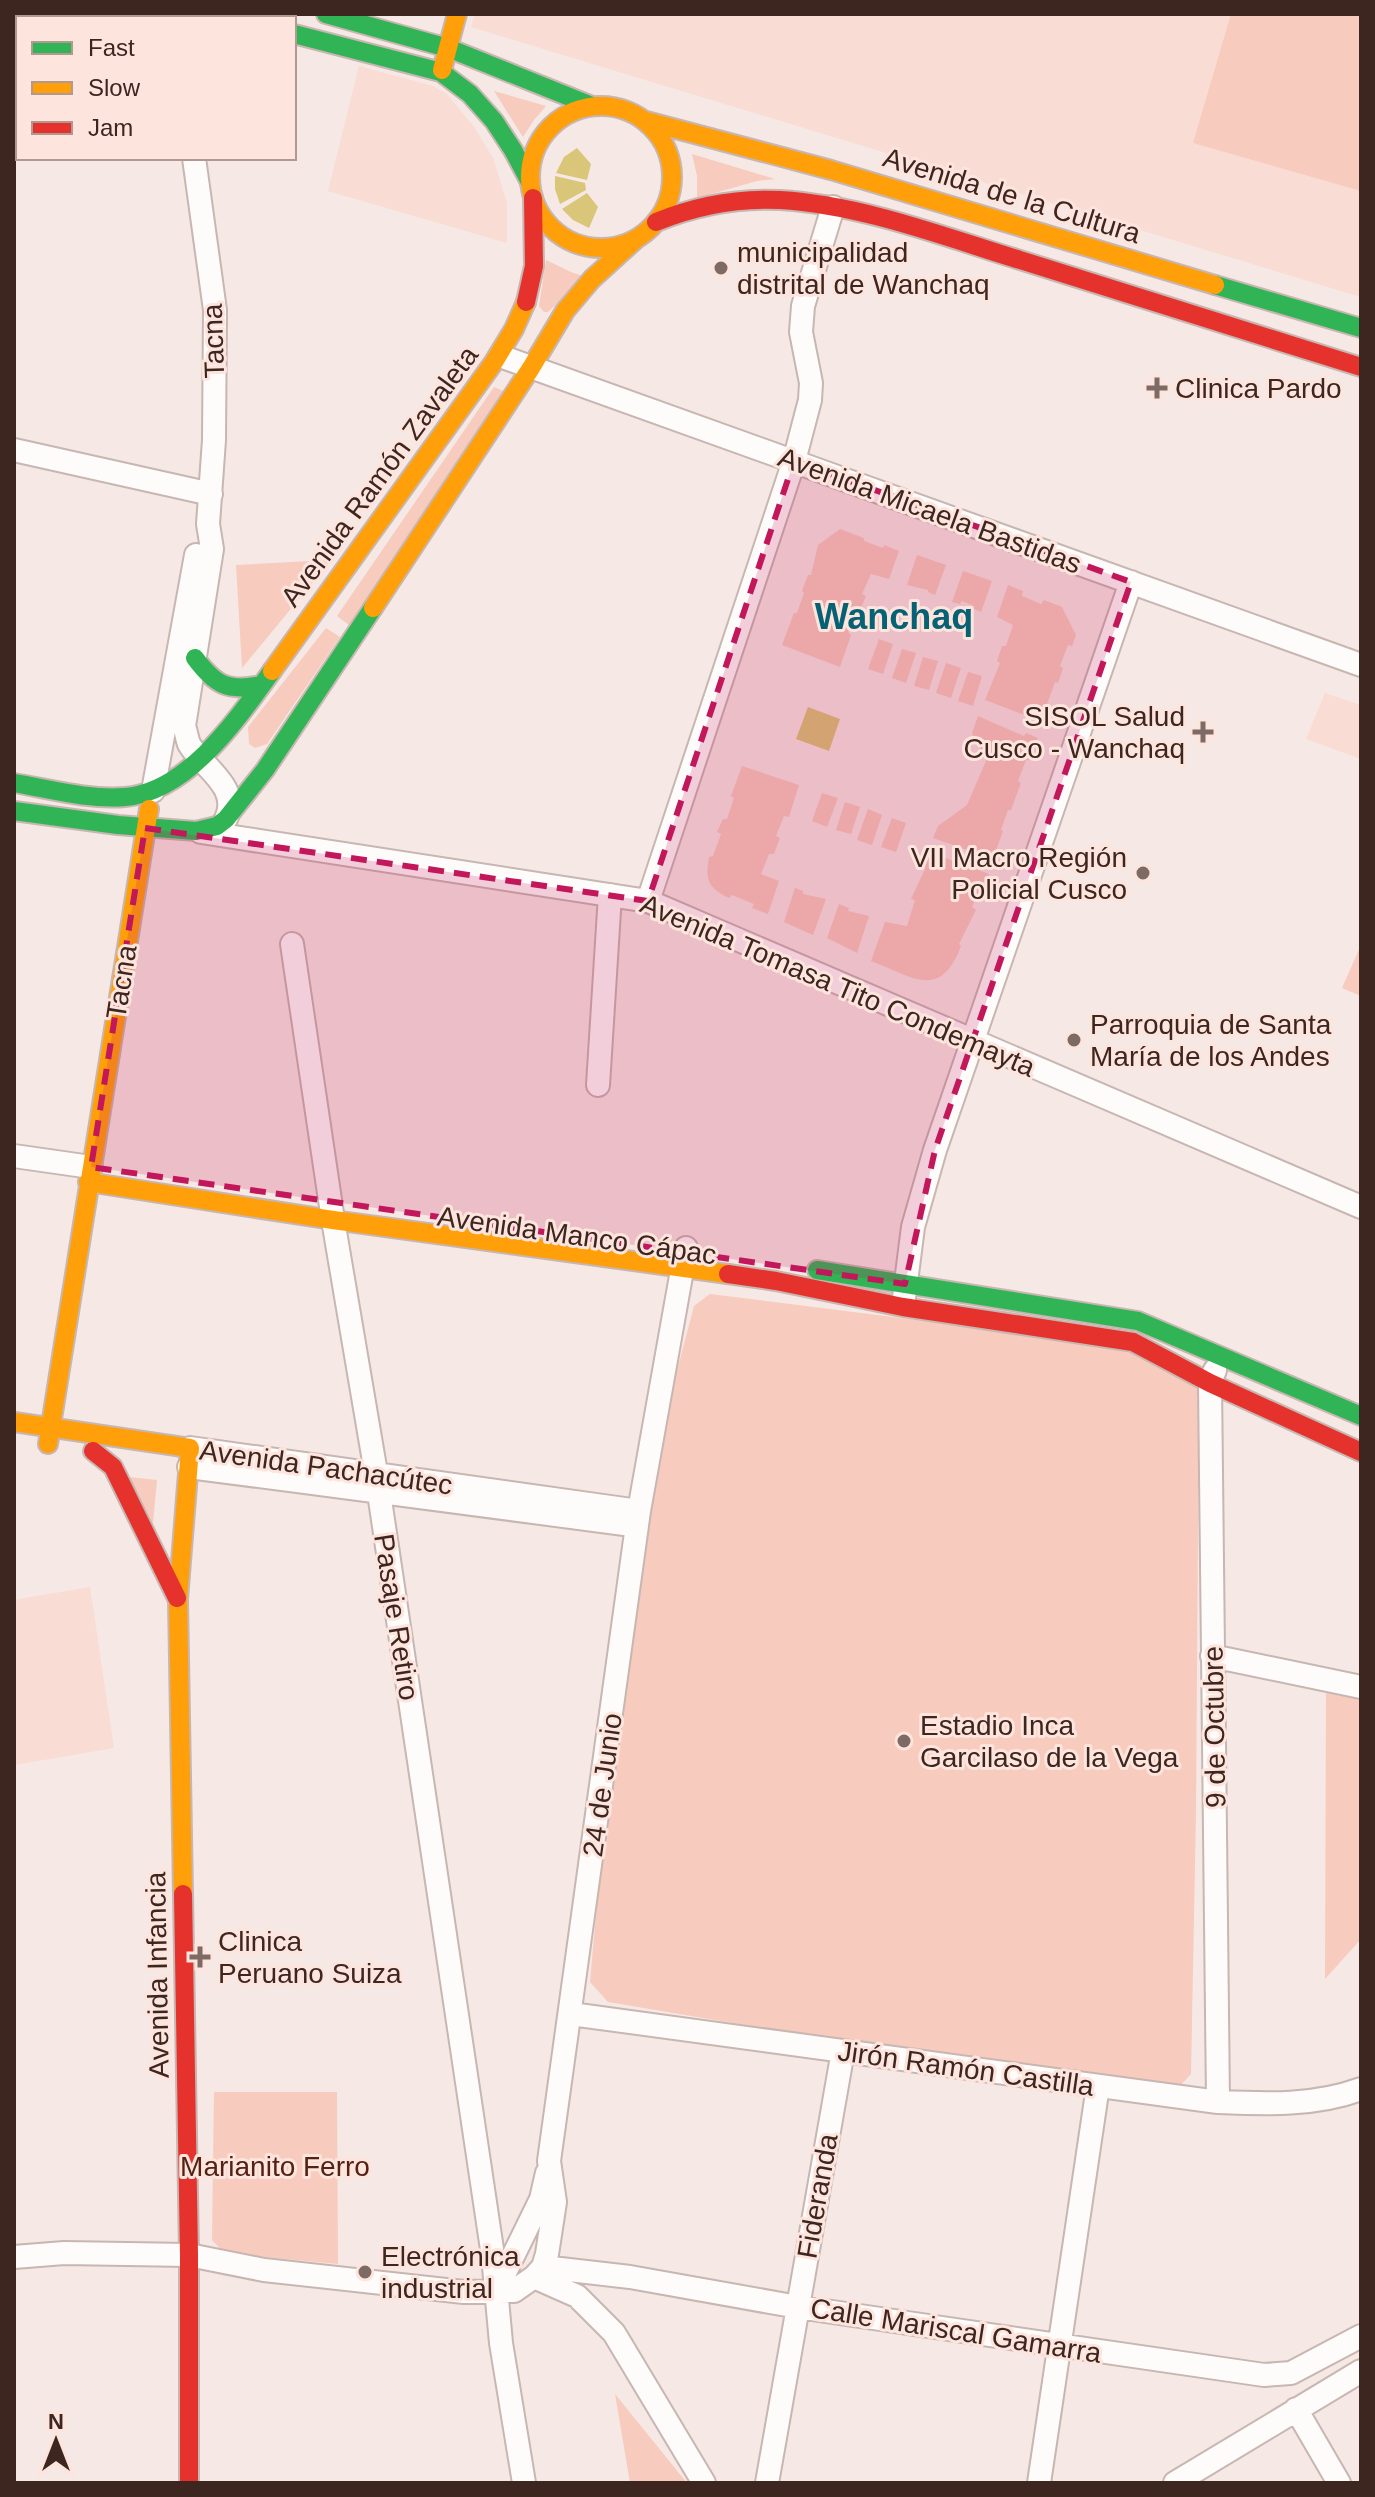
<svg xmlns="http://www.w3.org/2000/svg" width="1375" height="2497" font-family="Arial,sans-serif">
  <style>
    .built { fill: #f9dcd4 }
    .green { fill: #f7cbbd }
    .water { fill: #d9c678 }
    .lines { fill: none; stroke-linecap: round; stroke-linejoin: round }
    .street-casing { stroke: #c7b6b1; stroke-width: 26 }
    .fast-casing { stroke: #c7b6b1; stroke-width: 22 }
    .slow-casing { stroke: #c7b6b1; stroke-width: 22 }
    .jam-casing { stroke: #c7b6b1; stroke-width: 22 }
    .street { stroke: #fefcfb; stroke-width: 22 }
    .fast { stroke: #30b455; stroke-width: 18 }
    .slow { stroke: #ff9f0a; stroke-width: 18 }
    .jam { stroke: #e5322d; stroke-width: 18 }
    .marked { fill: #c2185b; fill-opacity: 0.2; stroke: #c2185b; stroke-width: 6; stroke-dasharray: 16 10; stroke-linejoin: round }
    .poi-dot { fill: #7d6a64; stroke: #fde5dd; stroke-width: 3 }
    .labels { text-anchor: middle; stroke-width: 6; stroke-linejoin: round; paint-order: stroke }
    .street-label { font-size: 28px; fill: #3c261f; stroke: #fde5dd }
    .poi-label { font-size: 28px; fill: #3c261f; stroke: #fde5dd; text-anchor: start }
    .park-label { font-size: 28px; fill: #532213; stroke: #fde5dd }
    .district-label { font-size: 36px; font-weight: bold; fill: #066174; stroke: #fde5dd }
  </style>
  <rect width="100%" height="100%" fill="#f6e8e4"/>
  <path class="built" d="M475,14H1361V297L471,27Z
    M359,66L433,86L447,94L474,127L493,158L507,203V243L328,191Z
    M1325,693L1361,705V759L1306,739Z
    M90,1587L114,1748L14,1765V1600Z"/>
  <path class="green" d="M1231,14H1361V191L1193,143Z
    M494,91L546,106L534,120L523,137Z
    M692,154L775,179L757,181L697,198V176Z
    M546,260L571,272L586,277L548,312H544L539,306Z
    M494,387L508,393L349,625L337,616Z
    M840,529L864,538V541L883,548L884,545L899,551L889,579L871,574L862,594L866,596L860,610H857L848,632L851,635L840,667L782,645L794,613H797L804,593L802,591L808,575H811L818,545Z
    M917,555L946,565L935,595L928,592V590L907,585Z
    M331,560L242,668L236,565Z
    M963,571L992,581L981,612L974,609V606L962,601L960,604L952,602Z
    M1008,585L1023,591L1022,596L1041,604L1044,600L1062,607L1076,635L1072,646L1068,645L1060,666L1063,668L1058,683L1055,682L1047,704L1049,706L1043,722L985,700L1000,663L997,661L1002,646H1006L1013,625L997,617Z
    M326,628L340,637L267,744L255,748L249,744L248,727Z
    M879,639L893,644L883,674L868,669Z
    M902,649L916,653L906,683L892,678Z
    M923,657L938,661L929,690L914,686Z
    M946,663L961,668L951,698L936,693Z
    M968,672L982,676L973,706L958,701Z
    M978,716L1024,736L1026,733L1038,738L1030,760H1026L1018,781L1021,783L1011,810H1008L1001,830L1003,831L993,859L933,838L938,826L967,805L986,761L972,733Z
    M742,766L799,785L789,817L784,816L776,836L780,838L774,854H769L761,874L779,881L768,914L752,908L754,904L732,895L729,898C708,888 705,880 709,857L713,856L721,834L717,832L723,819H727L734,798L731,796Z
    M822,793L838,798L827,827L812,821Z
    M845,802L860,807L851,834L836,830Z
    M868,809L882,815L872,845L857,840Z
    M892,818L906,823L896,852L881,847Z
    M929,852L989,874L984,887L981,886L972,907L976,910L959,944L961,946C940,1001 913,977 871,961L885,922L907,926L915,900L911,899L926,867L924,866Z
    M795,888L803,891V894L826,899L813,935L784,922Z
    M839,904L849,908L848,911L869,916L857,953L827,938Z
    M1361,945V996L1342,988Z
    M710,1294L1115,1345L1199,1387L1196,1811L1191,2074L1179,2087L1005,2069L608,2002L590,1982L618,1671L652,1466L694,1306Z
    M129,1477L157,1480L153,1523Z
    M1326,1693L1361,1699V1939L1325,1979Z
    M214,2092H337L338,2264L224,2253L212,2240Z
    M615,2394L687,2483H630Z"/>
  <path class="water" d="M577,148L591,164L587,180L556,173L564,157Z
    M555,176L585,183L586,190L560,204L555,189Z
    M587,193L598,207L589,228L573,220L562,209Z
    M808,707L840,719L829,751L796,739Z"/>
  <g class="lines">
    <defs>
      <path id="street" d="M177,14V18
        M194,158L215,310L214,440L208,524L212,549L184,726C186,731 187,739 189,744C203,768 241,787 226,819
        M500,356L1361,665
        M14,450L211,494
        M153,791L196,555
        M201,832L648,901L1361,1207
        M648,901L794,461L810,400L811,383L801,332L803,306L833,207
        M292,944L333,1220L376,1473L493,2256L501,2343L524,2483
        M598,1085L610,895
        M14,1156L91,1167
        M904,1298L913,1227L935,1150L1131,582
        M1215,1370L1210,1383L1218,2102
        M190,1448L639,1511
        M189,1467L632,1525
        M1212,1656L1361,1687
        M571,2014L1218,2102C1267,2104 1315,2106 1361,2089
        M14,2257L64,2253L189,2255L264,2270L464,2292L514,2291L534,2277L543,2267L547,2254L555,2202L549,2161L639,1511L686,1248
        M543,2267L630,2277L798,2307L1264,2375L1291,2373L1361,2336
        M534,2277L577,2296L614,2333L704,2483
        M496,2291L541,2199L547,2173
        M1296,2409L1339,2483
        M767,2483L843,2051
        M1039,2483L1098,2086
        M1175,2483L1361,2371"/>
      <path id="fast" d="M326,14L448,48L592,106
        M294,34L441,72L470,94L494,121L513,150L530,182
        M1215,285L1361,328
        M195,658C215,685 228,692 261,685
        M14,783C50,789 88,800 125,797C188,792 238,718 272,671
        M14,811L118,825L196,831L217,826L226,819L265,770L373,608
        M817,1270L1138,1321L1361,1416"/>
      <path id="slow" d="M216,14L232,18
        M442,70L457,14
        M530 177a71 71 0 1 1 142 0a71 71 0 1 1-142 0Z
        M646,121L831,170L1215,285
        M373,608L531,368L565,311L592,279L636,239
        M272,671L494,362L514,329L526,302
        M88,1182L333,1220L728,1274
        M14,1422L190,1448L178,1599L183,1894
        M48,1444L149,809"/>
      <path id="jam" d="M656,222C695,206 737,198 780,200C862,205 942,236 1020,260C1134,296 1247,331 1361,367
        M526,302L534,266L533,198
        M728,1274L776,1281L903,1307L1133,1342L1210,1383L1361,1452
        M93,1451L113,1467L177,1598
        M183,1894L189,2255V2483"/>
    </defs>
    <use href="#street" class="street-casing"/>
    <use href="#fast" class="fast-casing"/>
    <use href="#slow" class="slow-casing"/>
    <use href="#jam" class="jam-casing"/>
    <use href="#street" class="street"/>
    <use href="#fast" class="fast"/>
    <use href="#slow" class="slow"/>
    <use href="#jam" class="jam"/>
  </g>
  <path class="marked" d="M794,461L1131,582L935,1150L905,1284L91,1167L145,828L648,901Z"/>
  <g class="poi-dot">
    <circle cx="721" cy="268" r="8"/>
    <path d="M1153 376h8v8h8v8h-8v8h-8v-8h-8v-8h8z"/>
    <path d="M1199 720h8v8h8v8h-8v8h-8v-8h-8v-8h8z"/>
    <circle cx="1143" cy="873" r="8"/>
    <circle cx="1074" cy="1040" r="8"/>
    <circle cx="904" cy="1741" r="8"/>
    <path d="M196 1945h8v8h8v8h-8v8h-8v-8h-8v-8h8z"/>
    <circle cx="365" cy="2272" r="8"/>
  </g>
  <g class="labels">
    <g class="street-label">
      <text transform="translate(1012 195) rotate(17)" y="10">Avenida de la Cultura</text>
      <text transform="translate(213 341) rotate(-92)" y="10">Tacna</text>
      <text transform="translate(379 476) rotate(-54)" y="10">Avenida Ramón Zavaleta</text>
      <text transform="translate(930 510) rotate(20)" y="10">Avenida Micaela Bastidas</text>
      <text transform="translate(121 982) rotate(-81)" y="10">Tacna</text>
      <text transform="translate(838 985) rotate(23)" y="10">Avenida Tomasa Tito Condemayta</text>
      <text transform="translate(577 1235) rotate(8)" y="10">Avenida Manco Cápac</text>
      <text transform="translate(326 1467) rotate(8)" y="10">Avenida Pachacútec</text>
      <text transform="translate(397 1617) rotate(81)" y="10">Pasaje Retiro</text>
      <text transform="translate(1214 1727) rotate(-91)" y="10">9 de Octubre</text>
      <text transform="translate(602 1785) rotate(-82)" y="10">24 de Junio</text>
      <text transform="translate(157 1975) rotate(-91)" y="10">Avenida Infancia</text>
      <text transform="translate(966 2068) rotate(8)" y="10">Jirón Ramón Castilla</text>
      <text transform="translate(817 2196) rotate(-80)" y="10">Fideranda</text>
      <text transform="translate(956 2330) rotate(9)" y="10">Calle Mariscal Gamarra</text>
    </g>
    <g class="poi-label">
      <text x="737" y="262">municipalidad<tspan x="737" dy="32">distrital de Wanchaq</tspan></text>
      <text x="1175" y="398">Clinica Pardo</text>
      <text x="1185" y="726" text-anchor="end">SISOL Salud<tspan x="1185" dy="32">Cusco - Wanchaq</tspan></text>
      <text x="1127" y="867" text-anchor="end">VII Macro Región<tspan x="1127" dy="32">Policial Cusco</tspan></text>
      <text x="1090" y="1034">Parroquia de Santa<tspan x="1090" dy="32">María de los Andes</tspan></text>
      <text x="920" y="1735">Estadio Inca<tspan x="920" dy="32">Garcilaso de la Vega</tspan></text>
      <text x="218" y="1951">Clinica<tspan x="218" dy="32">Peruano Suiza</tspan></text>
      <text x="381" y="2266">Electrónica<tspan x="381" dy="32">industrial</tspan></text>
    </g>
    <g class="park-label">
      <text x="275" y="2176">Marianito Ferro</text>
    </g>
    <g class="district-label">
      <text x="894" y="629">Wanchaq</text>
    </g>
  </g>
  <rect width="1375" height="2497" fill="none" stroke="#3c261f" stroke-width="32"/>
  <rect x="16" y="16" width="280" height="144" fill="#fde5dd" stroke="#b09991" stroke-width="2"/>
  <rect x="32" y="42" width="40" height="12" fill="#30b455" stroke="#b09991" stroke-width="2"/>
  <text x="88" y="56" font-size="24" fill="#3c261f">Fast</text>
  <rect x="32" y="82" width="40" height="12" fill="#ff9f0a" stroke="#b09991" stroke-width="2"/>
  <text x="88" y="96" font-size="24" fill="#3c261f">Slow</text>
  <rect x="32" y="122" width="40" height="12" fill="#e5322d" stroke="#b09991" stroke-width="2"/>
  <text x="88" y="136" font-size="24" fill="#3c261f">Jam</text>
  <g transform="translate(56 2441)" stroke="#fde5dd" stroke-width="6" paint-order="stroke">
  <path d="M0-6L14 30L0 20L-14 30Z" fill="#3c261f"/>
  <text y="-12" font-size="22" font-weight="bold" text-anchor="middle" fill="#3c261f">N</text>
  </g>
</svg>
